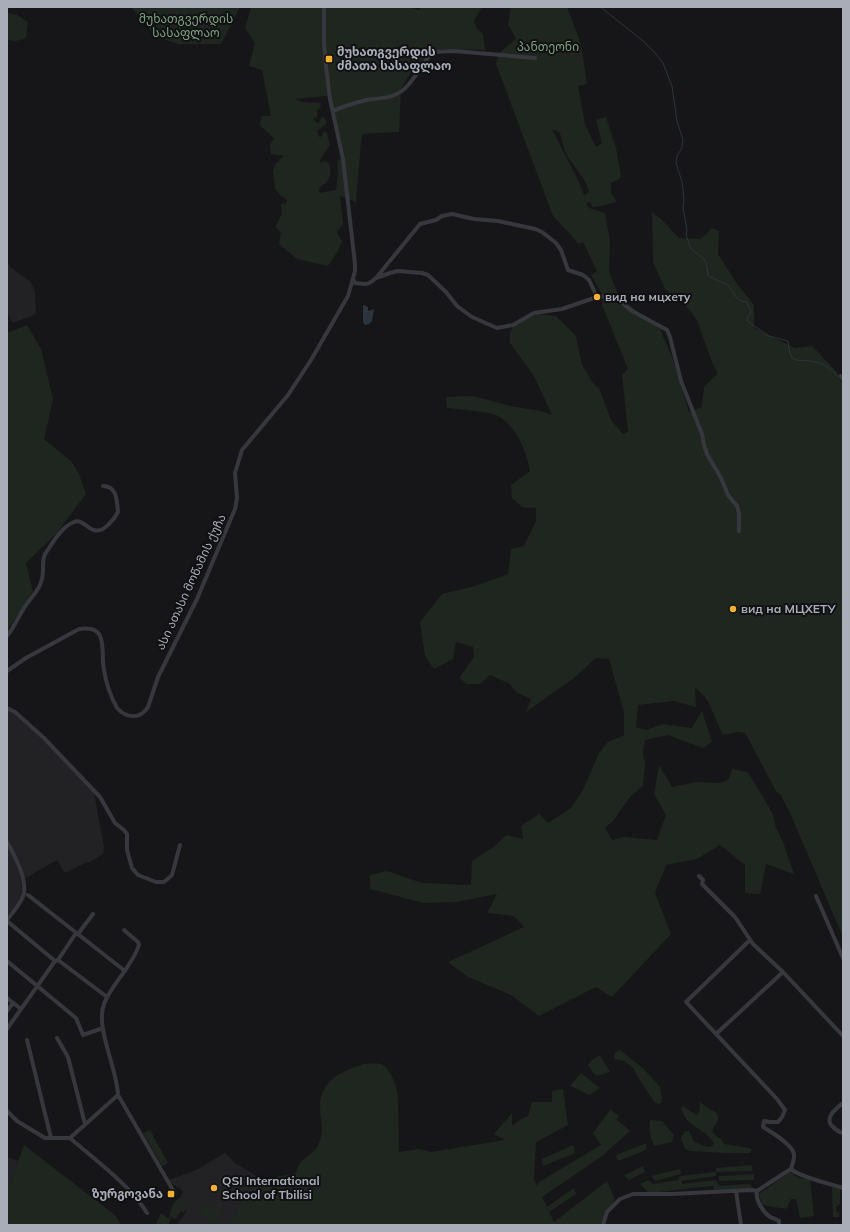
<svg xmlns="http://www.w3.org/2000/svg" width="850" height="1232" font-family="Mulish,'Noto Sans Georgian',sans-serif">
  <style>
    .built { fill: #222225 }
    .green { fill: #1e261f; fill-rule: evenodd }
    .water { fill: #2c353c }
    .lines { fill: none; stroke-linecap: round; stroke-linejoin: round }
    .stream { stroke: #2c353c; stroke-width: 1 }
    .minor { stroke: #37383d; stroke-width: 4 }
    .poi-dot { fill: #f2b134; stroke: #111113; stroke-width: 1.5 }
    .labels { text-anchor: middle; stroke-width: 4; stroke-linejoin: round; paint-order: stroke }
    .park-label { font-size: 12px; fill: #7fa381; stroke: #111113 }
    .poi-label { font-size: 12px; font-weight: bold; fill: #a8adb8; stroke: #111113; text-anchor: start }
    .street-label { font-size: 12px; fill: #a8adb8; stroke: #111113 }
  </style>
  <rect width="100%" height="100%" fill="#161618"/>
  <path class="built" d="M7,262L11,268L30,281L35,291L36,314L13,323L7,313Z
    M7,710L11,711L45,741L94,793L104,847L103,854L90,862H87L65,873L57,860L24,879L19,861L7,839Z
    M7,846L15,862L20,875L22,889L20,900L7,916Z
    M225,1153L235,1163L255,1175L250,1186L229,1225H177L187,1210L180,1198L183,1192L182,1190L171,1183L169,1180L196,1170Z
    M7,1157L19,1161L11,1183H7Z"/>
  <path class="green" d="M131,7H240L221,44H178L156,37Z
    M251,7H407L419,10L422,7H482L474,21L477,29L483,34L485,50L441,49L409,75L401,89L399,132L363,134L361,142L356,202L340,196L343,224L337,232L342,241L338,251L328,266L297,259L279,244L281,233L275,227L282,214L281,204L286,203L287,200L281,196L275,189L273,171L275,165L284,155H276L271,154L270,145L274,138L259,125L262,116H271L262,70L249,66L255,43L245,28ZM327,96L345,156L337,161L338,173L336,190L319,193L320,187C330,182 331,175 330,165L326,161L319,163L323,155L330,145L327,133L324,131L320,138L317,131L326,124V120L322,116L318,124L313,119L317,117V110L320,108L321,103L302,102L295,99Z
    M511,7H567L581,44L587,84L578,86L585,125L596,147L602,143L596,120L606,117L616,148L621,175L619,179L611,183V193L617,202L601,206L592,207L591,202L586,203L589,208L605,213L610,241L609,272L619,297L660,329L672,357L689,412L702,407L704,387L718,373L713,365L697,320L682,301L665,289L653,262L652,212L661,219L679,238L701,239L712,228L719,231L718,254L737,284L754,305V328L795,348L812,346L836,371L843,385V937L790,813L781,795L776,791L745,733L738,732L723,735L708,701L695,687L696,707L674,701L638,705L636,727L646,730L663,724L692,728L702,711L712,742L703,748L668,735L645,740L643,752L645,765L643,786L630,797L613,821L605,828L612,840L624,837L657,840L666,815L654,794L659,765L672,787L697,782L720,783L729,779L732,769L748,772L773,814L776,828L783,842L794,874L766,864L760,894L745,893V865L720,845L697,859L666,865L655,893L671,934L612,997L596,987L539,1016L511,995L468,977L448,962L524,927L514,916L487,913L497,894L456,902L424,903L370,889V875L387,871L422,883L471,885L472,861L495,846L506,835L523,839L521,826L539,814L548,823L571,808L583,790L599,753L608,742L624,735V712L609,659L596,658L574,678L526,712L531,699L516,692L510,684L490,675L480,684H467L459,678L474,657L473,647L456,642L453,659L434,669L425,656L420,622L442,594L475,586L508,574L511,549L524,546L536,521V508L522,507L512,498L511,485L530,471C526,450 516,425 496,415C489,412 457,409 447,408L446,397L474,396L510,406L541,411L552,415L534,376L510,343V333L513,327L536,314L556,316L576,336L582,365L593,383L599,388L611,420L623,434L628,432L622,375L628,369L602,305L603,296L591,275L597,271L583,242L578,244L572,236L553,216L496,64L499,53L516,39L508,24ZM552,129L560,133C562,142 564,152 570,160C577,171 586,179 589,192L584,195L580,184Z
    M7,13L17,15L28,22L26,38C20,40 13,43 7,39Z
    M27,325L41,349L53,399L44,439L72,462L79,474L86,494L56,534L26,563L33,591L7,631V333Z
    M620,1050L644,1069L660,1087L662,1099L661,1103L658,1104L654,1102L639,1079L633,1068L624,1061L614,1059C614,1054 615,1051 620,1050Z
    M600,1055L610,1072L596,1076L588,1065L592,1060Z
    M364,1064C369,1064 376,1063 380,1064C390,1066 397,1087 398,1096L399,1152L419,1149L431,1152L505,1140L494,1134L512,1113V1126L521,1119L528,1116L532,1102H552V1091L563,1089L568,1125L536,1142L534,1179L537,1186L539,1182L601,1145L593,1133L610,1110L619,1115L617,1120L630,1131L601,1157L542,1197L547,1207L574,1188L576,1194L549,1212L554,1222L607,1181L615,1200L610,1207L601,1225H229L250,1186L255,1175L262,1180L296,1173C297,1170 298,1165 301,1162C306,1156 315,1152 318,1145C323,1133 322,1129 321,1118C315,1083 337,1073 364,1064Z
    M581,1073L600,1088L589,1095L570,1086Z
    M700,1102L709,1109L716,1112C721,1119 716,1124 712,1130L716,1136L722,1140L724,1144L750,1148L752,1151L749,1153H725L690,1151L685,1149L681,1138L685,1131H689L694,1142L708,1147L712,1146L714,1143C704,1127 686,1128 681,1108L683,1106L696,1115L699,1113Z
    M650,1120L662,1121L674,1135L672,1142L655,1146C650,1140 649,1128 650,1120Z
    M150,1130L168,1163L162,1166L143,1133Z
    M647,1143L646,1150L618,1161L616,1155Z
    M24,1145L116,1216L121,1225H7V1183H11Z
    M573,1145L575,1153L543,1166L542,1159Z
    M752,1165V1171L716,1172V1176L682,1181V1184L716,1180L720,1186L750,1184L753,1189L714,1190L713,1186L649,1193L640,1184L649,1180L653,1184L678,1180L680,1176L716,1172V1168Z
    M643,1166L645,1172L629,1180L624,1175Z
    M680,1169L681,1174L655,1181L651,1176Z
    M790,1172L799,1178L810,1179L814,1216L800,1218L796,1199H791L786,1209L762,1205L759,1194Z
    M754,1174V1180L719,1181V1176Z
    M832,1187L840,1189V1204L836,1207V1211L839,1212V1217H833Z
    M180,1198L187,1209L183,1213L181,1211L175,1220L171,1217L169,1225H158L156,1223L161,1213L169,1219C170,1212 172,1201 180,1198Z
    M206,1201L223,1211L216,1223L199,1213Z"/>
  <path class="water" d="M363,305L368,307V311L374,309L372,321L369,324L365,325L363,322Z"/>
  <g class="lines">
    <path class="stream" d="M601,7L603,9L643,41L656,54L663,63L672,86L677,121L683,140L682,148L677,156L676,163L682,182L684,199L683,208L687,230L686,235L691,249L704,259L707,266L708,276L728,285L736,297L741,301L747,302L751,312L747,318V321L769,336L788,341C790,370 800,356 819,363C826,365 834,372 840,377"/>
    <path class="minor" d="M333,111C344,106 355,103 366,100C378,98 391,99 402,91C415,81 421,64 433,52L454,51L535,58
      M376,278L390,273L398,271L422,273L428,275L446,292L457,306L472,317L497,328L513,325L534,313L562,309L597,297L610,296L620,301L632,311L667,330L670,337L681,381L702,434L704,445L707,454L721,478L728,495L737,506L739,513V531
      M353,279L355,283C366,284 367,286 376,278L420,224L436,220L442,216L452,214L474,219L498,221L535,229L542,232L556,243L561,250L568,270L583,275L589,280L597,297
      M841,376L843,379
      M7,636C16,625 20,612 29,601C33,595 39,590 41,582C45,573 41,563 45,554C52,544 61,527 74,522C86,517 92,542 109,524C113,520 116,516 118,512C117,501 117,486 103,486
      M7,671L26,658L79,629C110,624 100,651 104,670C106,683 111,697 117,708C126,718 140,720 148,707L158,677L197,599L235,509L237,498L235,473L242,450L288,395L311,360L348,296L355,271V264L343,159L330,99L326,66L324,44V7
      M7,708L15,712L44,738L100,797L115,823L124,830L127,834V850L132,868L138,875L156,882H164L172,875L180,845
      M7,842C15,857 26,876 24,893C22,903 13,912 7,920
      M699,876L703,880L702,884L735,917L753,944L783,972L843,1036
      M28,895L125,971
      M816,896L843,958
      M7,921L55,961
      M124,930L138,942L139,945C132,967 112,983 104,1004C95,1027 117,1068 118,1095L174,1192
      M78,934L93,914
      M750,940L686,1002L777,1099L785,1110L782,1117L778,1122H770L764,1121L763,1127C771,1132 792,1144 794,1154C795,1158 792,1165 791,1169
      M58,960L107,997
      M7,961L76,1018L83,1035L103,1028
      M7,998L21,1009
      M7,1011L13,1003
      M7,1029L55,961L58,960L76,933
      M716,1034L783,972
      M57,1038L68,1057L85,1124
      M27,1040L51,1138
      M843,1103C837,1108 824,1117 832,1126C836,1130 838,1132 843,1133
      M7,1111L17,1121L45,1138H70L118,1095
      M70,1138C95,1160 130,1185 147,1213
      M791,1169C799,1177 831,1184 843,1188
      M736,1191L741,1225
      M757,1191C755,1200 763,1212 770,1217C773,1218 776,1219 779,1221V1225
      M757,1191L783,1174L791,1169
      M603,1225L607,1212L620,1199L633,1194H671L752,1190L757,1191"/>
  </g>
  <g class="poi-dot">
    <rect x="325" y="55" width="8" height="8" rx="2"/>
    <circle cx="597" cy="297" r="4"/>
    <circle cx="733" cy="609" r="4"/>
    <circle cx="214" cy="1188" r="4"/>
    <rect x="167" y="1190" width="8" height="8" rx="2"/>
  </g>
  <g class="labels">
    <g class="park-label">
      <text x="186" y="23">მუხათგვერდის<tspan x="186" dy="14">სასაფლაო</tspan></text>
      <text x="548" y="51">პანთეონი</text>
    </g>
    <g class="poi-label">
      <text x="337" y="56">მუხათგვერდის<tspan x="337" dy="14">ძმათა სასაფლაო</tspan></text>
      <text x="605" y="301">вид на мцхету</text>
      <text x="741" y="613">вид на МЦХЕТУ</text>
      <text x="222" y="1185">QSI International<tspan x="222" dy="14">School of Tbilisi</tspan></text>
      <text x="163" y="1198" text-anchor="end">ზურგოვანა</text>
    </g>
    <g class="street-label">
      <text transform="translate(191 582) rotate(-65)" y="4">ასი ათასი მოწამის ქუჩა</text>
    </g>
  </g>
  <rect width="850" height="1232" fill="none" stroke="#a8adb8" stroke-width="16"/>
</svg>
